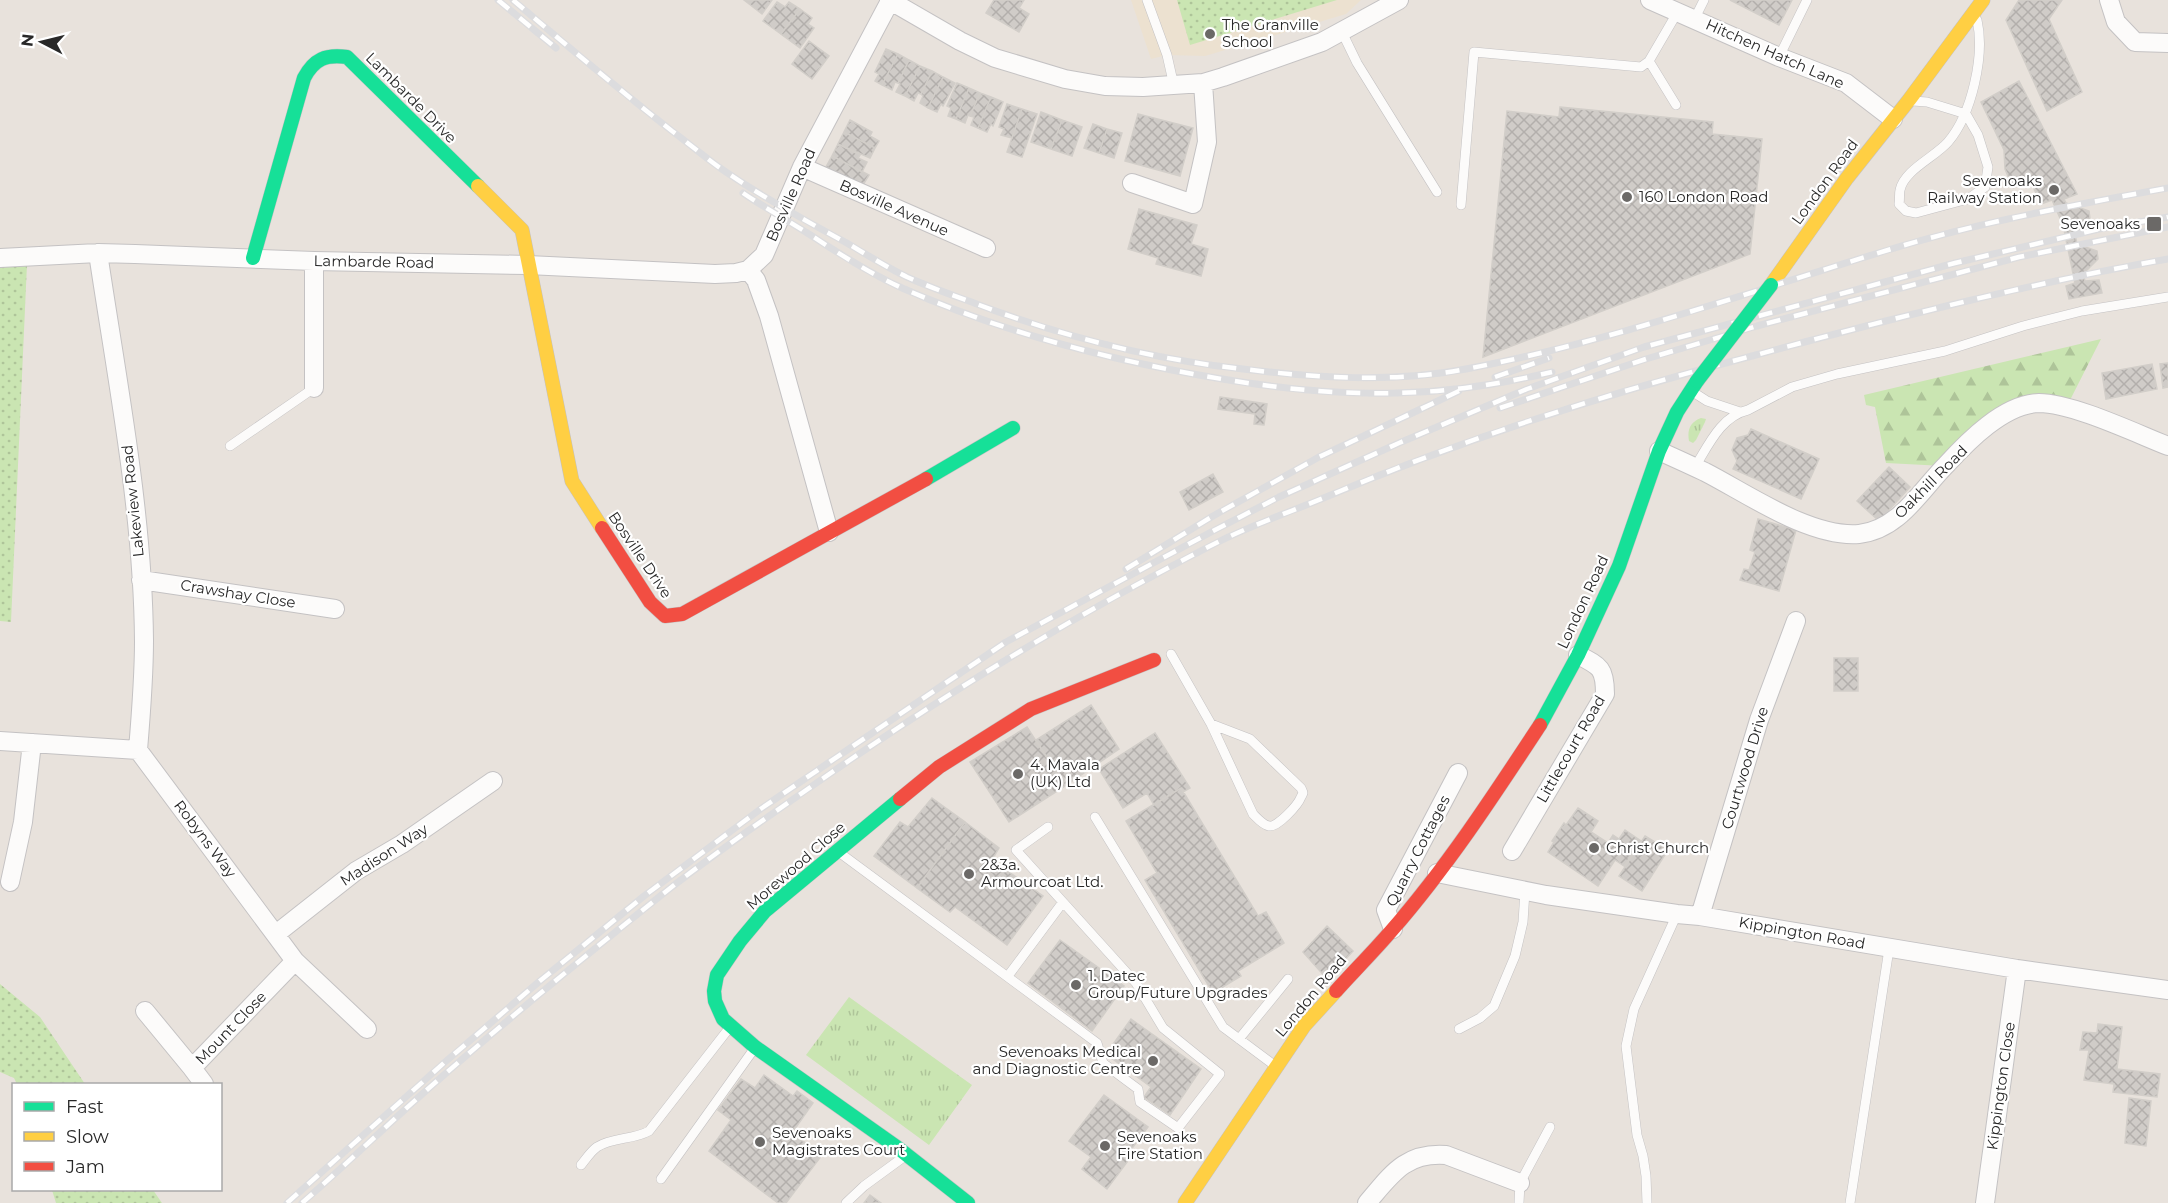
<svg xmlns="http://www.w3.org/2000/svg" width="2168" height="1203" font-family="Montserrat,sans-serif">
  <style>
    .education { fill: #ece1d0 }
    .grass { fill: url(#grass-tufts) }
    .forest { fill: url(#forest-firs) }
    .park { fill: url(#park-dots) }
    .building { fill: url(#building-cross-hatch); stroke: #d2cec9; stroke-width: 1.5 }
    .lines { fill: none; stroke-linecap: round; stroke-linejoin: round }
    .lane-casing { stroke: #c4c2c3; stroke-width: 10 }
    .street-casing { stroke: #c4c2c3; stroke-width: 20 }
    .fast-casing { stroke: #c4c2c3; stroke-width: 15 }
    .slow-casing { stroke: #c4c2c3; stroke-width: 15 }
    .jam-casing { stroke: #c4c2c3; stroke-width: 15 }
    .lane { stroke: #fcfbfa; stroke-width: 9 }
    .street { stroke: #fcfbfa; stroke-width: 18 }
    .fast { stroke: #16e098; stroke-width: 14 }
    .slow { stroke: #ffcf43; stroke-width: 14 }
    .jam { stroke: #f24e42; stroke-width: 14 }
    .rail-casing { stroke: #dcdcde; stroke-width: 7 }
    .rail { stroke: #fff; stroke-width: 4.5; stroke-dasharray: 14; stroke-linecap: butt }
    .fast-bridge-casing { stroke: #c0bdbb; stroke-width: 15; stroke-linecap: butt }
    .fast-bridge { stroke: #16e098; stroke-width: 14 }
    .poi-dot { fill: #6b6967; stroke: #fff; stroke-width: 2 }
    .labels { text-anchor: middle; stroke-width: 4.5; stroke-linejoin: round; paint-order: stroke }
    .poi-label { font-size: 15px; fill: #282828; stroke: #fff; text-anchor: start }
    .street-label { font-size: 15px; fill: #282828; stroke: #fff }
  </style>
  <defs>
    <pattern id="grass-tufts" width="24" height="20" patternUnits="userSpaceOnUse" patternTransform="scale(1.5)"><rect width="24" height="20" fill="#cae5b2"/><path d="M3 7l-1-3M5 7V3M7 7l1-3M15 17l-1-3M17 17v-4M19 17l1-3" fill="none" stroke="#aec499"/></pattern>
    <pattern id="forest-firs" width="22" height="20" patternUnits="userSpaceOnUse" patternTransform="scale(1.5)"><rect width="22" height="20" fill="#cae5b2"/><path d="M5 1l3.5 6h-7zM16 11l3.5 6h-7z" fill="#aec499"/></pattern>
    <pattern id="park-dots" width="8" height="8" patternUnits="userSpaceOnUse" patternTransform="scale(1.5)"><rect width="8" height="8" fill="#cae5b2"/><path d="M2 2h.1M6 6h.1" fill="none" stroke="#aec499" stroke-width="1.8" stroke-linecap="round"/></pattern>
    <pattern id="building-cross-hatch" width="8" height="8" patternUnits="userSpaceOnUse" patternTransform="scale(1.5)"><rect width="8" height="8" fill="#d0ccc8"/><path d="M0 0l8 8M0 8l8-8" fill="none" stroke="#b3afac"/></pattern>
  </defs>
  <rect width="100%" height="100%" fill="#e8e2dc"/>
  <path class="education" d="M1131,0H1361L1346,14L1205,56L1167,55L1151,59Z"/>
  <path class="grass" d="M1701,418L1706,419L1705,422L1696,440L1693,443L1689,441C1687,430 1690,422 1701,418Z
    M849,997L972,1085L929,1145L806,1055Z"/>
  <path class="forest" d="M2101,339L2066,408L2030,404L1944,466L1886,463L1875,407L1866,405L1864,395Z"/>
  <path class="park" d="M1177,0H1337L1190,45Z
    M0,264H27L11,622L0,621Z
    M0,984L40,1017L85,1084H17L14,1078L0,1072Z
    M52,1190H153L162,1203H56Z"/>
  <path class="building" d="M744,0H772L762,14Z
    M994,0H1024L1019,8L1029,14L1019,32L986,13Z
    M1730,0H1792L1779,25Z
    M2019,0H2062L2049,19L2082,92L2047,111L2006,20Z
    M777,2L785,7L789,2L800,9L781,34L763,21Z
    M800,9L812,18L808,24L814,28L800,48L781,34Z
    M809,41L829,56L812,79L792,64Z
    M886,49L898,54L882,85L875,81L879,74L875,72Z
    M898,54L909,60L898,83L895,82L892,90L882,85Z
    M909,60L920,66L905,96L896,92L900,84L898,83Z
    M920,66L932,71L921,94L918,93L914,101L905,96Z
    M932,71L943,77L928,108L920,103L923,96L921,94Z
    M943,77L955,83L943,106L941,104L937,112L928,108Z
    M2019,81L2077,194L2064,199L2066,203L2089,211L2090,219L2075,235L2077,244L2097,251L2098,259L2083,274L2085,281L2099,280L2102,293L2069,299L2066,286L2075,283L2063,225L2052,200L2041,204L2030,180L2013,188L2005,169L2004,150L1981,102Z
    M957,83L969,88L956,119L948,116L951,108L947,106Z
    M969,88L980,93L970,116L968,115L965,123L956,119Z
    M980,93L991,97L978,128L971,125L974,117L970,116Z
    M991,97L1003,102L993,126L991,124L987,132L978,128Z
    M1007,104L1022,109L1012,138L1001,135L1004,129L999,127Z
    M1560,107L1713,122L1712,134L1762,139L1750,254L1483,357L1507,111L1559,117Z
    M1022,109L1037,114L1022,157L1007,152Z
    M1041,112L1062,120L1051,149L1031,142Z
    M1138,114L1193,128L1180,176L1125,161Z
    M850,120L872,132L870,136L879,141L875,148L844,132Z
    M1062,120L1082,127L1072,156L1051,149Z
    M1093,124L1107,129L1099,153L1084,148Z
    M1107,129L1122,133L1114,158L1099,153Z
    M844,132L875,148L870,158L838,144Z
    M838,144L860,155L858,158L867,162L862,172L832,156Z
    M832,156L869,175L863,185L826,167Z
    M1139,209L1197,225L1191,244L1208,249L1201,276L1156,264L1158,258L1128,249Z
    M2168,363V387L2163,388L2160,364Z
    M2152,364L2157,389L2106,399L2102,373Z
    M1220,397L1267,404L1264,425L1254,424L1255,414L1218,409Z
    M1751,429L1819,459L1801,499L1733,469L1737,461L1732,450L1737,438L1748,435Z
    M1889,467L1910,487L1879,521L1857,501Z
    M1213,474L1223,492L1189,510L1180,492Z
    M1758,519L1796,530L1779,591L1740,580L1744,569L1749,570L1755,552L1750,550Z
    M1834,658H1858V691H1834Z
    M1091,705L1119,749L1065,786L1036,740Z
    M1027,727L1065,786L1009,822L970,762Z
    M1155,733L1190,788L1183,792L1181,788L1154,805L1147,793L1123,808L1099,769Z
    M1181,788L1258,916L1266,912L1284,943L1238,971L1241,976L1213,993L1145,880L1157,873L1126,821Z
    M932,798L965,822L917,888L874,856L900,822L908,827Z
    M1578,808L1598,821L1591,832L1608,843L1613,835L1619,839L1625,830L1641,841L1624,866L1615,860L1598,886L1548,852L1554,842L1552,841L1564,823L1566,825Z
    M965,822L999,848L992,860L1043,896L1007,945L955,907L950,912L917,888Z
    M1645,836L1668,850L1642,891L1619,876Z
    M1327,926L1353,951L1327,979L1303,952Z
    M1060,940L1124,986L1092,1031L1028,983Z
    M1131,1019L1201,1069L1170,1115L1144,1097L1151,1087L1106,1054Z
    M2098,1024L2122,1027L2117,1069L2160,1074L2157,1097L2113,1092L2114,1084L2084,1080L2089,1050H2080L2083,1032L2097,1033Z
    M764,1075L793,1096L797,1091L813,1103L792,1133L822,1155L786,1203H778L709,1151L731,1120L718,1110L741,1079L755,1088Z
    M1104,1095L1148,1127L1130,1151L1133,1154L1107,1189L1082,1169L1091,1157L1069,1141Z
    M2129,1098L2151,1101L2146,1146L2125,1143Z
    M870,1195L881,1203H864Z"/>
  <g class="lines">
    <defs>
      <path id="lane" d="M1147,0L1167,55L1174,86
        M1695,18L1704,0
        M1341,30L1357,63L1437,192
        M1779,57L1807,0
        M1649,61L1676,105
        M1913,101L1927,102L1966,114L1978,135L1988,167L1985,187L1968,199L1916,213L1906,211L1899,204C1900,199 1899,194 1900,190C1904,170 1935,157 1948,142C1972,114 1985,55 1977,20
        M1461,205L1474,52L1641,67L1649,61L1677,13
        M1693,392L1707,401L1740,412
        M230,446L314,388
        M1695,467C1708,446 1721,416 1748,410L1792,387L1837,374L1945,351L2023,326L2082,311L2168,297
        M1171,654L1211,724L1253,814C1257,818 1263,825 1269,826C1277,828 1298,805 1301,797C1304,792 1303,793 1301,788L1250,739L1211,724
        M1095,817L1223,1027L1274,1065
        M840,853L1097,1043L1103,1063L1138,1089L1140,1102L1178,1128L1220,1074L1163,1028L1136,983L1016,850L1048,827
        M1008,976L1063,902
        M1459,1029L1480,1018L1494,1006L1515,956L1523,922L1525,891
        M1239,1039L1288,979
        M581,1165C586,1159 591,1151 597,1147C613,1137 633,1140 649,1131L730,1027
        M661,1179L754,1049
        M846,1203L864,1186L905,1156
        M1519,1203L1520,1183L1550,1127
        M1647,1203L1646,1176L1643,1156L1637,1135L1626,1046L1634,1009L1677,914
        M1850,1203L1889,949"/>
      <path id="street" d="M889,0L960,41L995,58L1065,79L1105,86L1143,87L1203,83L1223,77L1322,42L1399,0
        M1650,0L1779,57L1846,83L1893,119
        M2109,0L2116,22L2135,42L2168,43
        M802,167L986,248
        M1132,183L1193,204L1207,142L1203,83
        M98,253C117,381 143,511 144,641C144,678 141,714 138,750
        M0,258L98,253L135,254L314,261L528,265L715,274L736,273L748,270L764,255L802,167L890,1
        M748,270L756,280L769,316L829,532
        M314,388V261
        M1659,451C1675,458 1690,465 1705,472C1748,494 1810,538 1859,534C1899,530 1921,490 1946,465C1968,441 2004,404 2039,403C2072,403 2135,433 2168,446
        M141,580L335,609
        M0,741L138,750L295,961L367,1029
        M1512,851L1605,694C1605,668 1600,666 1578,655
        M1437,873L1546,895L1677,914L1700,916L2017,969L2168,990
        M10,882L23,822L32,743
        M1700,916L1759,720L1796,621
        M1393,929L1386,910L1458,773
        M276,934L356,871L402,844L493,781
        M145,1011L192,1068L295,961
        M192,1068L204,1084
        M1367,1203C1391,1175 1405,1152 1446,1155L1520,1183
        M1985,1203L2017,969"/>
      <path id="fast" d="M253,258L304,78C314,59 326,54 347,57L478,186
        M926,479L1013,428
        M1540,725L1578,655L1619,566L1659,451L1677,412L1697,381
        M900,799L765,911L740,941L717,975L714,991L715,1001L723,1019L755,1047L898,1148L968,1203"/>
      <path id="slow" d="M478,186L522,230L572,481L602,528
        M1771,285L1847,178L1909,100L1983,0
        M1185,1203L1304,1026L1336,991"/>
      <path id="jam" d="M602,528L650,602L665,616L682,614L926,479
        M900,799L939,767L1031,709L1154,660
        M1336,991C1354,971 1374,951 1392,930C1447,867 1494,795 1540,725"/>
    </defs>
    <use href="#lane" class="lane-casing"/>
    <use href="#street" class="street-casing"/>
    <use href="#fast" class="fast-casing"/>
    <use href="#slow" class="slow-casing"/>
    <use href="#jam" class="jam-casing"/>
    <use href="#lane" class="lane"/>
    <use href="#street" class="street"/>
    <use href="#fast" class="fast"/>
    <use href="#slow" class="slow"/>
    <use href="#jam" class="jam"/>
    <defs>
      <path id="rail" d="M498,0L556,48
        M513,0C565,44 618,89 672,131C691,145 709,161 729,174C766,199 806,221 845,242C866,254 886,267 907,277C929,287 952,295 974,303C1061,336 1150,359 1243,369C1317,378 1393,383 1466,369C1610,342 1749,292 1888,250C1980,222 2074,205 2168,188
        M743,193C765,208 789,221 812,236C841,255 871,274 902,288C995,329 1094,356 1193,374C1259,386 1328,395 1396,393C1448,392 1502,384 1552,372
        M1495,377L1549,358
        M1500,408L1646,359L1757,326L2019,257L2168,227
        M1126,569L1213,516L1319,457L1459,391
        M287,1203L445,1062L541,980L644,896L762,808L1006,642L1213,531L1279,497L1399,443L1527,389L1644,347L1955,263L2099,229L2168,217
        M302,1203C348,1163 391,1121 437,1081C509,1018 584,957 659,897C709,857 762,821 815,784C943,695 1078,613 1218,542C1252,525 1290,512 1326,497C1466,438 1605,394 1752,356C1890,319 2027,284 2168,259"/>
    </defs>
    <use href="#rail" class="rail-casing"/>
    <use href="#rail" class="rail"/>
    <defs>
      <path id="fast-bridge" d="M1697,381L1771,285"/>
    </defs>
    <use href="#fast-bridge" class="fast-bridge-casing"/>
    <use href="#fast-bridge" class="fast-bridge"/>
  </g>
  <g class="poi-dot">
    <circle cx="1210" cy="34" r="6"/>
    <circle cx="2054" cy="190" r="6"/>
    <circle cx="1627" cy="197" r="6"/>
    <rect x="2146" y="216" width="16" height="16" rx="3"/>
    <circle cx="1018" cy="774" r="6"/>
    <circle cx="1594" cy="848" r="6"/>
    <circle cx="969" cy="874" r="6"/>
    <circle cx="1076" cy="985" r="6"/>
    <circle cx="1153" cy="1061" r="6"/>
    <circle cx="760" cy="1142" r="6"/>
    <circle cx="1105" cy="1146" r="6"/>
  </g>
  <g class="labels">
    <g class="poi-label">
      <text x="1222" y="30">The Granville<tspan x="1222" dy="17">School</tspan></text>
      <text x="2042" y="186" text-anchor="end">Sevenoaks<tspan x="2042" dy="17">Railway Station</tspan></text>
      <text x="1639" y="202">160 London Road</text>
      <text x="2140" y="229" text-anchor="end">Sevenoaks</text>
      <text x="1030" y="770">4. Mavala<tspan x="1030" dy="17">(UK) Ltd</tspan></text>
      <text x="1606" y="853">Christ Church</text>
      <text x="981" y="870">2&amp;3a.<tspan x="981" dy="17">Armourcoat Ltd.</tspan></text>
      <text x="1088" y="981">1. Datec<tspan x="1088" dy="17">Group/Future Upgrades</tspan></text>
      <text x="1141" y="1057" text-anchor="end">Sevenoaks Medical<tspan x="1141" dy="17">and Diagnostic Centre</tspan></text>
      <text x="772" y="1138">Sevenoaks<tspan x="772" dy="17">Magistrates Court</tspan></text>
      <text x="1117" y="1142">Sevenoaks<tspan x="1117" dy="17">Fire Station</tspan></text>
    </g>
    <g class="street-label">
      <text transform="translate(1775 54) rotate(24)" y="5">Hitchen Hatch Lane</text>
      <text transform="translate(411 98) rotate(45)" y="5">Lambarde Drive</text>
      <text transform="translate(1825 182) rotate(-54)" y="5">London Road</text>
      <text transform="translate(791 195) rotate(-66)" y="5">Bosville Road</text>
      <text transform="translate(894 208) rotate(24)" y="5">Bosville Avenue</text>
      <text transform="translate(374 262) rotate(1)" y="5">Lambarde Road</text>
      <text transform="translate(1931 482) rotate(-45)" y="5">Oakhill Road</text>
      <text transform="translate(133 501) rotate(-96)" y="5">Lakeview Road</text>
      <text transform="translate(640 555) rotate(56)" y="5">Bosville Drive</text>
      <text transform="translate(238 594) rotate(9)" y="5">Crawshay Close</text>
      <text transform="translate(1583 602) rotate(-65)" y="5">London Road</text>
      <text transform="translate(1571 749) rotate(-60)" y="5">Littlecourt Road</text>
      <text transform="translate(1745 768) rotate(-73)" y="5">Courtwood Drive</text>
      <text transform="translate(205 839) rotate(53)" y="5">Robyns Way</text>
      <text transform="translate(1418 851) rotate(-63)" y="5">Quarry Cottages</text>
      <text transform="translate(384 855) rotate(-33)" y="5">Madison Way</text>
      <text transform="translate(796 866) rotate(-41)" y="5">Morewood Close</text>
      <text transform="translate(1802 933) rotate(10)" y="5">Kippington Road</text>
      <text transform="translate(1311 996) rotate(-50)" y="5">London Road</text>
      <text transform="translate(231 1028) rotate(-46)" y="5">Mount Close</text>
      <text transform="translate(2001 1086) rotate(-82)" y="5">Kippington Close</text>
    </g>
  </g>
  <rect x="12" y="1083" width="210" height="108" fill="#ffffff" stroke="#a9a9a9" stroke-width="1.5"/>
  <rect x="24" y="1102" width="30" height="9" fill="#16e098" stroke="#a9a9a9" stroke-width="1.5"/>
  <text x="66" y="1113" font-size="18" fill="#282828">Fast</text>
  <rect x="24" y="1132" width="30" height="9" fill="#ffcf43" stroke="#a9a9a9" stroke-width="1.5"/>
  <text x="66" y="1143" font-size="18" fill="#282828">Slow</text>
  <rect x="24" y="1162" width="30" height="9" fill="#f24e42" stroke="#a9a9a9" stroke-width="1.5"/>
  <text x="66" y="1173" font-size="18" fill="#282828">Jam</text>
  <g transform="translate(42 42) rotate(277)" stroke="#ffffff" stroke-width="4.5" paint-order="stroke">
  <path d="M0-4.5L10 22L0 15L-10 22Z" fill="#282828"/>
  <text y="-9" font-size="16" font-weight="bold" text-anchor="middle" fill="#282828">N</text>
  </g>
</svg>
